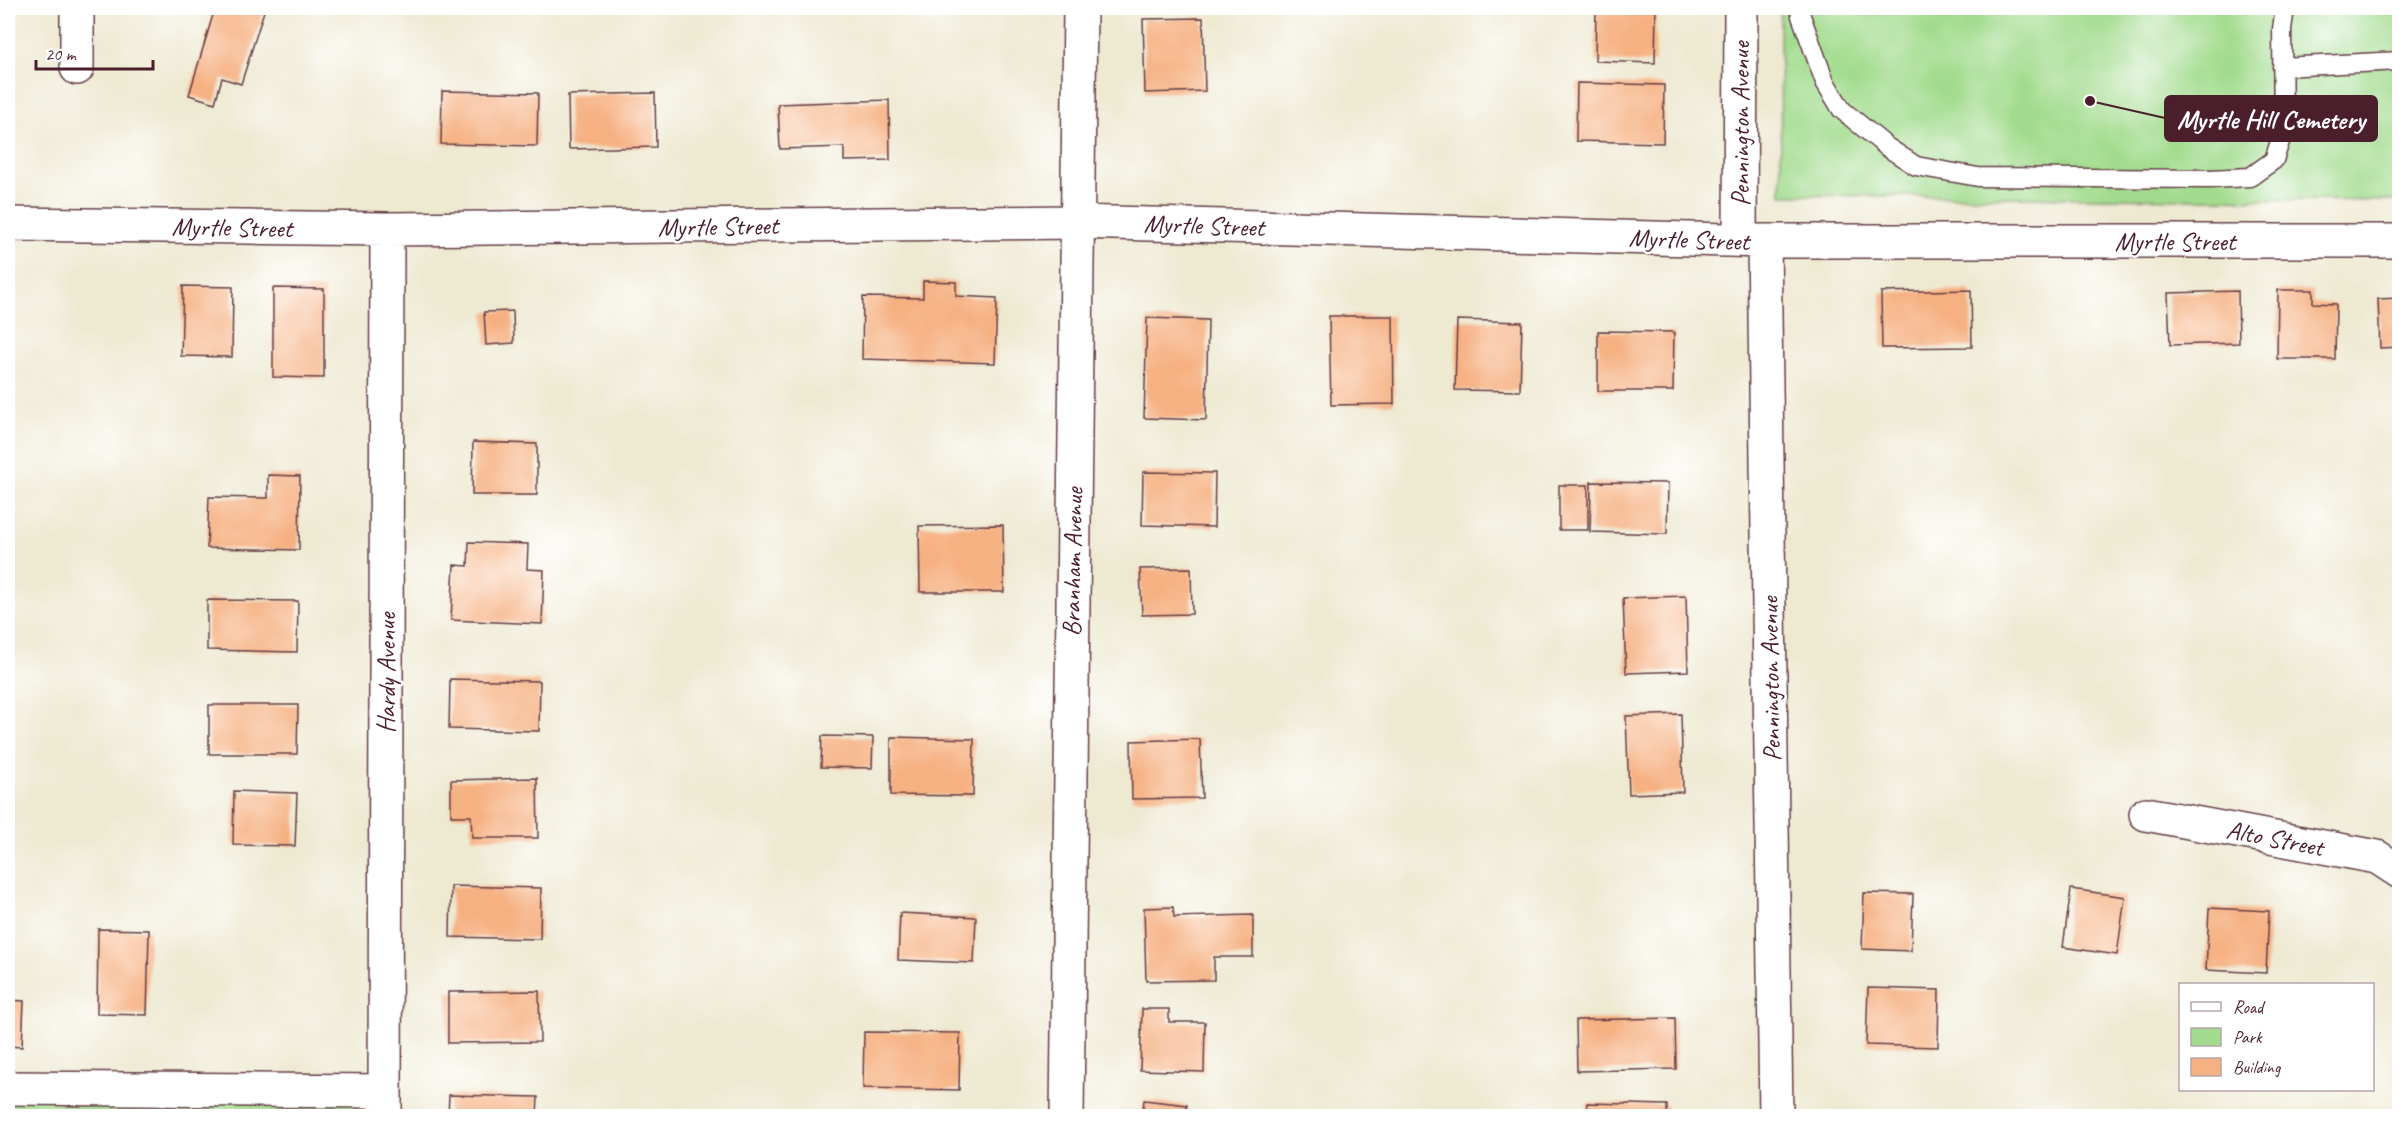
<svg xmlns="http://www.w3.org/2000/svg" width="2407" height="1124" font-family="Caveat,sans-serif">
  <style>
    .green { fill: #a2db8d; stroke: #767d5c; stroke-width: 1.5 }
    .building { fill: #f6b182 }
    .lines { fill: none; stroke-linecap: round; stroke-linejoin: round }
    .lane-casing { stroke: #633d44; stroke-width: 21 }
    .street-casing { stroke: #633d44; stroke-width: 36 }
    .lane { stroke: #fff; stroke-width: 18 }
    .street { stroke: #fff; stroke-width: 33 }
    .labels { text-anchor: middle; stroke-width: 5; stroke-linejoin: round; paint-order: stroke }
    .street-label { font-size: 26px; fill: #4a1f2b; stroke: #fff }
    .leader { fill: none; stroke: #4a1f2b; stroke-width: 2 }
    .callout-dot { fill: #4a1f2b; stroke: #fff; stroke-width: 2 }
    .callout { fill: #4a1f2b; stroke: #4a1f2b; stroke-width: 2 }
    .callout-label { font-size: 27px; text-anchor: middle; font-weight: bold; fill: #fff }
  </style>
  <rect width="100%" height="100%" fill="#fff"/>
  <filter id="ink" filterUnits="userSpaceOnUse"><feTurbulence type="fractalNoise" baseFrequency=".0167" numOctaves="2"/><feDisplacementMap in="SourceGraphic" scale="12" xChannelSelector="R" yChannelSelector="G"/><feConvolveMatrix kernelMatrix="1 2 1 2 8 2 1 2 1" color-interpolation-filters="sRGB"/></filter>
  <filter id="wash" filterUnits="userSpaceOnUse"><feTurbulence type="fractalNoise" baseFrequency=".008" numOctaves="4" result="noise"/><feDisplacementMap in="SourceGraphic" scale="24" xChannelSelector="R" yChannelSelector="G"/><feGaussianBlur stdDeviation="1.35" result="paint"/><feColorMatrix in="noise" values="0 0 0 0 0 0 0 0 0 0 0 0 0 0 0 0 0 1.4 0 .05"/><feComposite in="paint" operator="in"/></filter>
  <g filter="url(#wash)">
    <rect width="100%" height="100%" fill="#eee9d1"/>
    <path class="green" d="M1780,8H2399V201L1781,195Z
      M8,1088L385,1091V1116H8Z"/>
    <g id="blocks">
      <path class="building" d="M215,8H265L241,84L222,78L215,103L189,95Z
        M1596,8H1656L1655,63L1595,61Z
        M1203,18L1205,91L1145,93L1143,19Z
        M1577,83L1664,85L1663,143L1576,141Z
        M442,91L538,93L537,146L441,144Z
        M655,93L656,147L569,149L568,95Z
        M889,100L890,160L844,161V147L780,149L778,104Z
        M923,281L956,282V296L997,298L995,363L862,359L863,297L923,298Z
        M183,286L233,287L232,357L181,356Z
        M273,288L324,289V378L273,377Z
        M1971,290L1972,347L1882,348L1881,292Z
        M2278,290H2313V303L2336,304L2335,359H2277Z
        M2238,291L2239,343L2170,345L2168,293Z
        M2400,298V347L2380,348L2378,299Z
        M513,311L514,343L486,345L484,312Z
        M1329,316H1393L1394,404L1331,405Z
        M1147,318L1208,320L1206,420L1144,418Z
        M1457,320L1522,322L1520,391L1455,390Z
        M1598,331L1674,332L1673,391H1598Z
        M473,442L537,444V495H472Z
        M1143,472L1215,473L1214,527L1142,525Z
        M268,475L300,476L299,550L207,548L209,497L268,498Z
        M1591,482L1668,483L1667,534L1590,532Z
        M1559,485H1588V530H1559Z
        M1003,525L1004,592H920L919,526Z
        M469,542L528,544L527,569L544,570L542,624L451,620L454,565L468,566Z
        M1191,568L1192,614L1142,615L1140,569Z
        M1686,596L1688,671L1626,673L1623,598Z
        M207,600L298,601L297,652L207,650Z
        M450,679L540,681L539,731L449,729Z
        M209,705H298L297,754H209Z
        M1681,714L1683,792L1629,794L1626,716Z
        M822,736L873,737L872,768L821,767Z
        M891,737L974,739L973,796L891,795Z
        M1200,739L1202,798L1132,799L1131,741Z
        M537,778L538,838H472L471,816H451V780Z
        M234,791L297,793L295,846L233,845Z
        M451,886L541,888L540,939L450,937Z
        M2071,889L2125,897L2117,955L2063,947Z
        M1864,893L1913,894L1911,951L1862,949Z
        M1173,907L1174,917L1253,915V957H1214V980L1146,981L1144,908Z
        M2209,908L2269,911L2266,973L2206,970Z
        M900,913L976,917L974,963L898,960Z
        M98,929L149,930L147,1015L97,1014Z
        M1868,988L1939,990L1938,1047L1866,1045Z
        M539,991L540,1042L448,1043V992Z
        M8,1000L24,1001L22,1047L8,1046Z
        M1142,1009H1169V1022H1205L1204,1072L1140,1070Z
        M1675,1018L1676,1069L1577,1071L1576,1020Z
        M864,1032L960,1033L959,1090L863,1088Z
        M449,1095L538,1097L537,1116H448Z
        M1144,1100L1187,1105L1185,1116H1142Z
        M1587,1103L1667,1105V1116H1586Z"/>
    </g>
  </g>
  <g filter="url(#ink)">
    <use href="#blocks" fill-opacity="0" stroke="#633d44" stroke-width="1.5"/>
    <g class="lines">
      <defs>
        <path id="lane" d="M1800,8L1801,16L1825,82L1842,110L1887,147L1916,166L1978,177L2209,179L2250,177L2274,160L2283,132L2282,29L2285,8
          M2282,67L2400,61"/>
        <path id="street" d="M77,68V8
          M8,224L387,229L1076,222L1764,241H2400
          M1740,240L1741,8
          M1764,241L1776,1116
          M2146,814L2377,857L2400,872
          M8,1088L385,1091
          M385,1116L387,229
          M1067,1116L1080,8"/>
      </defs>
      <use href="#lane" class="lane-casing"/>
      <use href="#street" class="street-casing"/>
      <use href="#lane" class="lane"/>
      <use href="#street" class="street"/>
    </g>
  </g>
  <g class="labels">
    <g class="street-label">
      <text transform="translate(1740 124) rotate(-90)" y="9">Pennington Avenue</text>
      <text transform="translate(1204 225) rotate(2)" y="9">Myrtle Street</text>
      <text transform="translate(718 226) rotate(-1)" y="9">Myrtle Street</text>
      <text transform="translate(232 227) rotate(1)" y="9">Myrtle Street</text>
      <text transform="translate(1689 239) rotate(2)" y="9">Myrtle Street</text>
      <text x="2175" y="250">Myrtle Street</text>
      <text transform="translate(1072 562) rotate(-89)" y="9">Branham Avenue</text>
      <text transform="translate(386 673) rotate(-90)" y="9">Hardy Avenue</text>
      <text transform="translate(1770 679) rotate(-91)" y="9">Pennington Avenue</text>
      <text transform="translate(2275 838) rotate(11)" y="9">Alto Street</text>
    </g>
  </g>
  <path class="leader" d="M2090 101L2165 118"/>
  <circle class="callout-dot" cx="2090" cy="101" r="6"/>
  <rect class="callout" x="2165" y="96" width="212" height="45" rx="6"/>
  <g class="callout-label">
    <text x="2271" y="128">Myrtle Hill Cemetery</text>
  </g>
  <rect width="2407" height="1124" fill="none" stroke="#fff" stroke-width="30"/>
  <rect x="2179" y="983" width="195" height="108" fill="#ffffff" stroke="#b7a5aa" stroke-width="1.5"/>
  <rect x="2191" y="1002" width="30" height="9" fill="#ffffff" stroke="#b7a5aa" stroke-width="1.5"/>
  <text x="2233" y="1013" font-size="18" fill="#4a1f2b">Road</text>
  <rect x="2191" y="1028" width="30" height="18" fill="#a2db8d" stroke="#b7a5aa" stroke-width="1.5"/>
  <text x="2233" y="1043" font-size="18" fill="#4a1f2b">Park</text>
  <rect x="2191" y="1058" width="30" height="18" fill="#f6b182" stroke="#b7a5aa" stroke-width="1.5"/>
  <text x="2233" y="1073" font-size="18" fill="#4a1f2b">Building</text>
  <path d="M36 60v9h117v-9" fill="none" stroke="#4a1f2b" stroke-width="3"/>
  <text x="45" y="60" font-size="18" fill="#4a1f2b" stroke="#ffffff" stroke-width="4.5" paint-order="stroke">20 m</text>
</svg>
